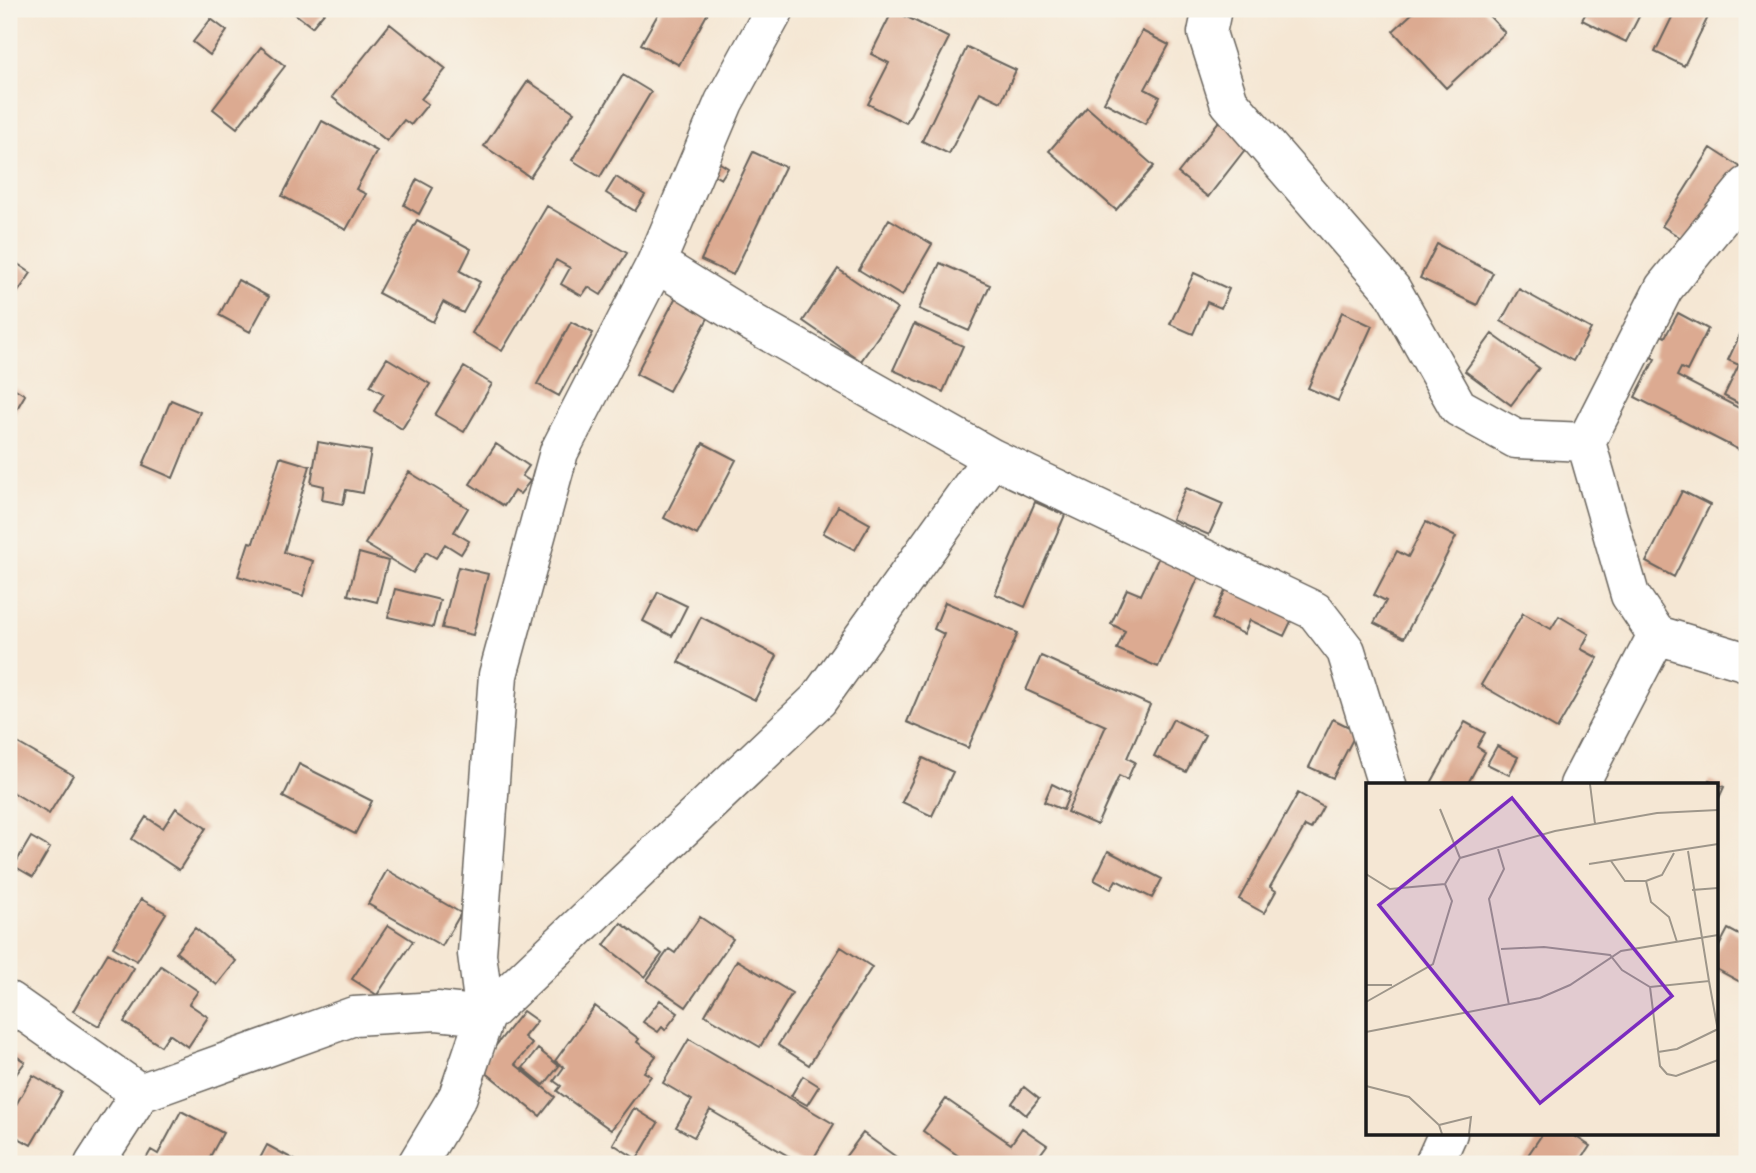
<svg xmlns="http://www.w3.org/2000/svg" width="1756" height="1173" font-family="Mynerve,sans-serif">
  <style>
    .building { fill: #dcaa91 }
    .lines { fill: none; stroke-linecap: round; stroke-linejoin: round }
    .street-casing { stroke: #68635c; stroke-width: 41 }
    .street { stroke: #fff; stroke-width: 38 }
    .inset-road { fill: none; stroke: #9e968a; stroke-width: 2 }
    .view { fill: #7b2cbf; fill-opacity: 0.15; stroke: #7b2cbf; stroke-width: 3.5 }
    .inset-edge { fill: none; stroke: #1c1c1c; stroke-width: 3.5 }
  </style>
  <rect width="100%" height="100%" fill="#f7f3e8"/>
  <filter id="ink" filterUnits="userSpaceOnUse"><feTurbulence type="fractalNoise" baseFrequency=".0143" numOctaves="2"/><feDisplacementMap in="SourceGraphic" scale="14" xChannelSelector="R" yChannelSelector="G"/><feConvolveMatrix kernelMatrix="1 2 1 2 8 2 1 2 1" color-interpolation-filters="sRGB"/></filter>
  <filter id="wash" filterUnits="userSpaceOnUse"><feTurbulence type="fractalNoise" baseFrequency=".00686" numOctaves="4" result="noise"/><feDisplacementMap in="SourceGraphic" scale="28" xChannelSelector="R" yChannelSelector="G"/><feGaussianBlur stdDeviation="1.57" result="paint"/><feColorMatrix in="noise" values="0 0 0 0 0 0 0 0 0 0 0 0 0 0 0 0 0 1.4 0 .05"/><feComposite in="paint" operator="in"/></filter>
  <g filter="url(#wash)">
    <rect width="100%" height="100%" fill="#f5e7d4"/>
    <g id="blocks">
      <path class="building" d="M289,9H327L312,27Z
        M661,9H710L679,65L641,44Z
        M1417,9H1483L1505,33L1446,88L1393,31Z
        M1588,9H1643L1626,42L1582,20Z
        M1676,9H1712L1684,66L1655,52Z
        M893,10L949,38L906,123L868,104L889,63L871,54Z
        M211,19L227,31L210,55L193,42Z
        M390,24L446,69L421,99L428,104L411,125L404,120L387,141L332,97Z
        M1142,31L1169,45L1145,89L1160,97L1145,124L1104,102Z
        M261,47L285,66L237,128L213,109Z
        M967,47L1016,70L1001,102L980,92L949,154L922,141Z
        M623,75L651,92L600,177L572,160Z
        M528,81L574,112L530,177L484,146Z
        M1087,107L1154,166L1116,210L1049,151Z
        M1220,120L1250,143L1208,197L1178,173Z
        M322,121L377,151L356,189L366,194L346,230L282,196Z
        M1711,148L1742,168L1694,246L1662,226Z
        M753,152L785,167L733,275L701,260Z
        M715,160L728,168L721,179L708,172Z
        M616,177L645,195L635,211L606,193Z
        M417,179L433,188L419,214L404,205Z
        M547,206L627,253L601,295L588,287L582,296L561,284L570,268L556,260L502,351L472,333Z
        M889,219L932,244L902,296L859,270Z
        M417,220L471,249L460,271L480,282L463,313L443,302L433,322L378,293Z
        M1437,244L1493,273L1477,305L1420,278Z
        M9,258L31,273L9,305Z
        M940,263L990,285L969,331L919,309Z
        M838,269L897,309L861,361L803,321Z
        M1194,273L1229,289L1221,308L1207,302L1193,334L1170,324Z
        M238,280L269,297L250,332L219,315Z
        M681,287L715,305L669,391L636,374Z
        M1519,289L1591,329L1573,361L1501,321Z
        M1342,312L1372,326L1338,401L1308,388Z
        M1678,313L1708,329L1687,371L1681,368L1677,376L1747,412V454L1635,397L1655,359L1651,357L1661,335L1665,337Z
        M571,322L593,333L559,396L537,384Z
        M914,324L963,346L943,392L893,370Z
        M1743,328L1747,330V408L1724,396L1739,365L1728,360Z
        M1492,334L1539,368L1511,405L1465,371Z
        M387,358L430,384L402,429L374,411L384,394L370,386Z
        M464,367L492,384L464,432L435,415Z
        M9,385L25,395L9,422Z
        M171,400L200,412L173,478L143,465Z
        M318,442L371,451L363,493L346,490L343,504L322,500L324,486L311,483Z
        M703,443L736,460L697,535L664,518Z
        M496,444L529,466L522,476L530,481L520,494L514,491L504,506L470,484Z
        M280,457L310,466L284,552L313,561L303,596L238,576L249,542L253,543Z
        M409,472L468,508L454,532L469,541L461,554L445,544L436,558L426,552L413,573L365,544Z
        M1186,488L1223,504L1209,535L1172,519Z
        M1682,491L1710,505L1674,577L1646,562Z
        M1035,502L1065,515L1025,607L995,594Z
        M838,506L870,524L855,550L823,533Z
        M1426,522L1456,537L1404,638L1374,623L1386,601L1374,595L1397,551L1408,557Z
        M1163,548L1204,565L1158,667L1117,649L1125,631L1111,624L1127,589L1141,595Z
        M359,553L388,561L377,602L348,595Z
        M458,567L488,574L473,635L442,628Z
        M1229,583L1295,613L1284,636L1250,620L1244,634L1212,619Z
        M395,589L440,600L433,627L388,617Z
        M658,592L687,606L672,636L643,621Z
        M945,602L1018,633L968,748L907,722L944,634L934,629Z
        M1523,613L1551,629L1559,616L1589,634L1581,649L1598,658L1557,729L1481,685Z
        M701,617L777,656L755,700L678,662Z
        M1041,656L1150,705L1127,758L1135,762L1127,780L1119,776L1097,825L1067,812L1106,726L1026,690Z
        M1173,719L1205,735L1186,772L1154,756Z
        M1333,719L1357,731L1333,778L1309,767Z
        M1465,722L1485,733L1477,747L1485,752L1467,785H1430Z
        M9,738L73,775L49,814L9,790Z
        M1497,746L1518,757L1509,775L1487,764Z
        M923,758L953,772L932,816L902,802Z
        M299,764L372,801L355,834L283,797Z
        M1709,780L1724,787L1719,798L1716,797V785H1707Z
        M1052,784L1070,793L1063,810L1044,802Z
        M1298,793L1323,807L1311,829L1305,826L1270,887L1276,891L1264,913L1239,899Z
        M176,808L206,828L179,870L132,839L146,817L163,828Z
        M31,837L50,848L33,877L14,866Z
        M1108,851L1162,879L1152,898L1116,880L1111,889L1094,880Z
        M387,870L461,913L442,946L368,904Z
        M141,899L166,913L137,961L113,947Z
        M700,917L733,939L686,1007L647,980L669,949L675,953Z
        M621,923L662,954L645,977L604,945Z
        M388,925L413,941L377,995L352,979Z
        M195,928L236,961L217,985L176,952Z
        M1728,929L1747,939V969L1740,982L1716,969V952Z
        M841,947L872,967L809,1065L778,1045Z
        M108,953L134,968L99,1026L73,1011Z
        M737,960L792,993L760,1047L705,1015Z
        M161,966L198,991L189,1004L208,1017L188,1047L169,1034L161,1046L124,1022Z
        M660,1000L678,1013L665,1030L662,1027L658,1032L643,1022Z
        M595,1006L639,1039L637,1042L656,1056L644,1072L651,1076L611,1130L557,1091L561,1086L554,1081L564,1067L555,1061Z
        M523,1011L537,1021L524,1037L532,1044L515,1064L555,1097L540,1116L479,1067Z
        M689,1039L834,1124L810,1164H802L710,1110L694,1137L676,1127L692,1100L663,1083Z
        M538,1049L559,1066L544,1085L523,1068Z
        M10,1052L25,1062L9,1084V1054Z
        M33,1075L62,1092L31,1145L9,1133V1117Z
        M803,1076L819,1086L807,1105L791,1096Z
        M1024,1087L1039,1099L1026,1115L1012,1103Z
        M946,1099L1011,1144L1022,1128L1047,1145L1033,1164H970L923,1131Z
        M634,1108L658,1123L637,1159L613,1144Z
        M181,1111L223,1133L206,1164H143L151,1150L158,1154Z
        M863,1133L906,1164H840Z
        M1543,1133H1570L1590,1146L1578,1164H1522Z
        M267,1145L302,1164H257Z"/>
    </g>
  </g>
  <g filter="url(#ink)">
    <use href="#blocks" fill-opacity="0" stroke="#68635c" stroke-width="2"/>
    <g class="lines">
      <defs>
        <path id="street" d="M1212,9L1207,33L1229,102L1392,290L1458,407L1516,439L1586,442
          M1747,186L1664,288L1586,442L1630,595L1657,635L1747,662
          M656,263L753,323L992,458L1315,611L1346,651L1387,785
          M1579,785L1657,635
          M9,1001L140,1093
          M94,1164L140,1093L354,1016L437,1011L485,1016L818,700L992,458
          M417,1164L458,1096L485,1016L477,954L498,675L559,452L656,263L724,102L775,9
          M1434,1164L1448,1133"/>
      </defs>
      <use href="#street" class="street-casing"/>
      <use href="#street" class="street"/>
    </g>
  </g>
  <g transform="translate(1366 783)">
    <rect width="352" height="352" fill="#f5e7d4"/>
    <path class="inset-road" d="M224,1L229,41M132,66L138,86L123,116L143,222M322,68L343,198M308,70L296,92L280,98L285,119L303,134L311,159M94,75L189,48L291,30L352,27M245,78L259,98H280M223,81L352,61M0,91L24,106L79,101L94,75L74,26M326,107L352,105M135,166L178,164L244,172L256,187L284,204L343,198L352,248M0,202H26M284,204L294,283L301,291L310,293L352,277M0,219L67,181L86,118L79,101M0,249L174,215L204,202L255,168L352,152M292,269L311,266L352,246M0,303L43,314L73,342L76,351M73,342L105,334L103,351"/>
    <path class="view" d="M146,15L306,213L174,320L13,122Z"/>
    <rect width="352" height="352" class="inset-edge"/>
  </g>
  <rect width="1756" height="1173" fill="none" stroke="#f7f3e8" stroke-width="35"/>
</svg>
